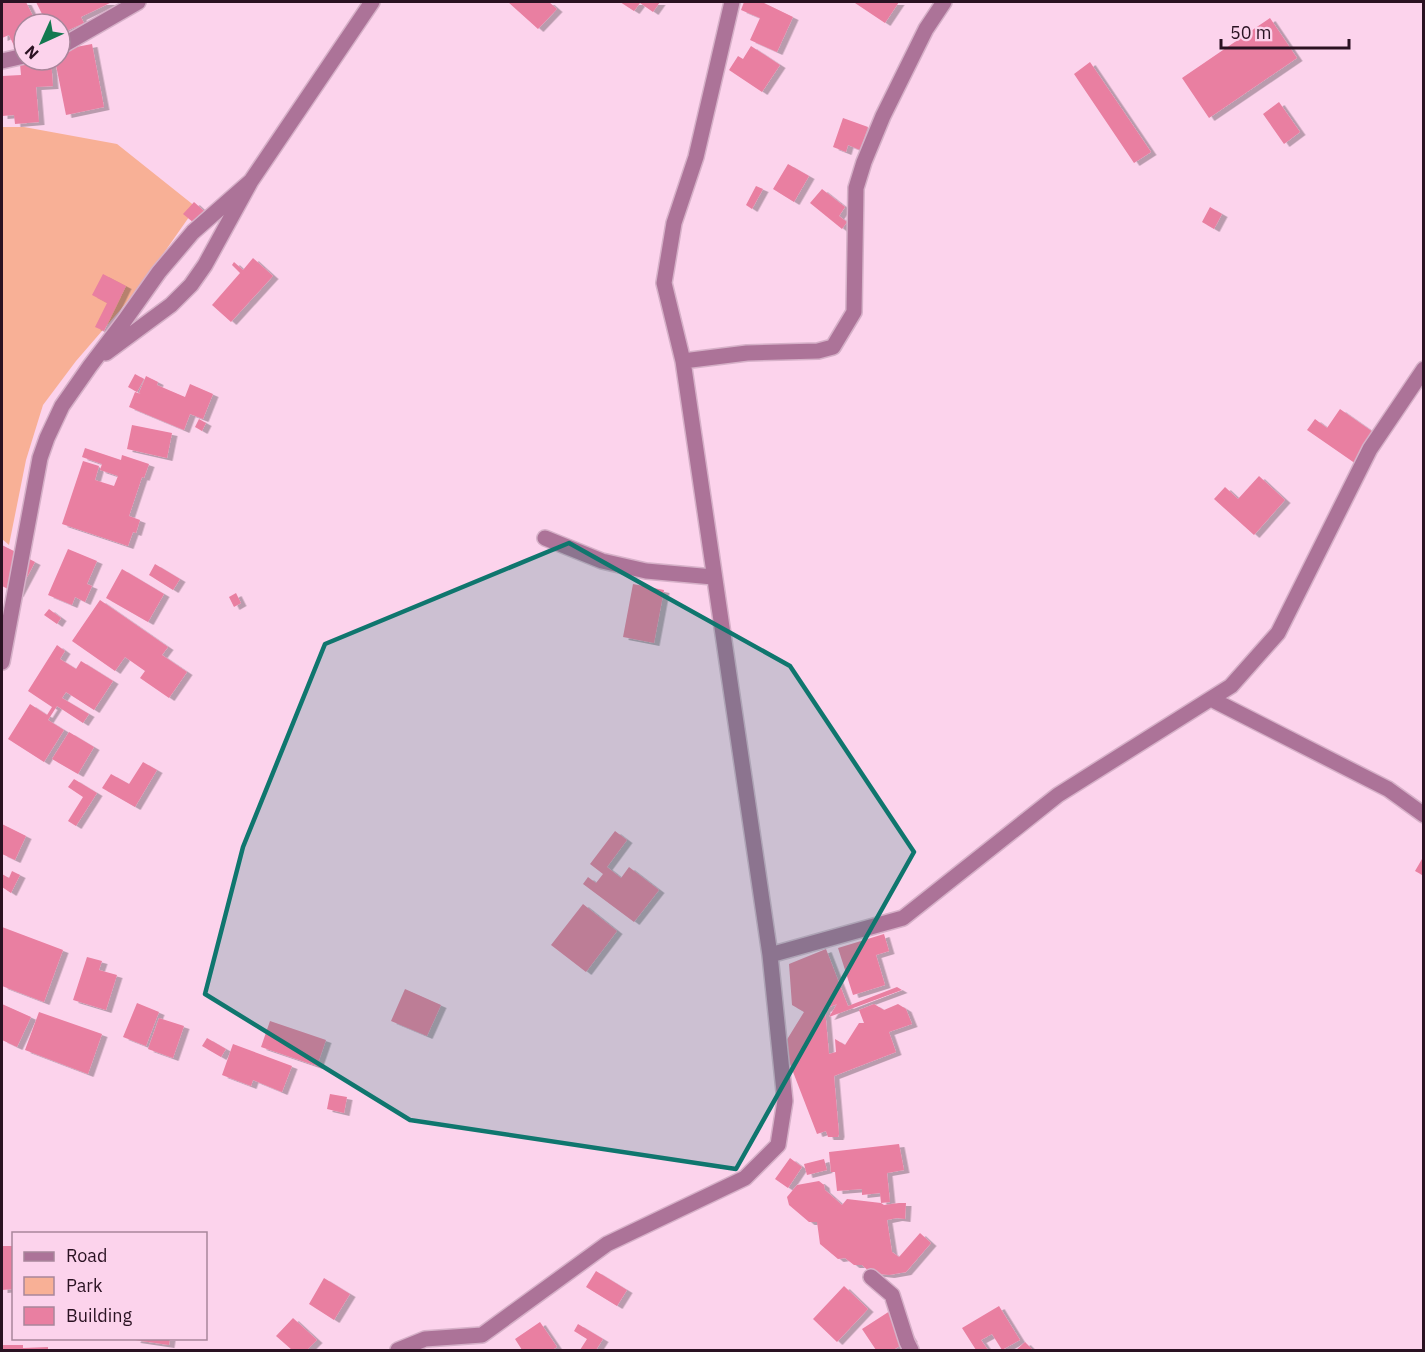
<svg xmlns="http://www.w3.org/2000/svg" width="1425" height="1352" font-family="'IBM Plex Sans',sans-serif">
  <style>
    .green { fill: #f8b096 }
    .building { fill: #e97fa1; filter: url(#shadow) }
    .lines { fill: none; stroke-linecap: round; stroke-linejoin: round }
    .minor-casing { stroke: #d6b0c8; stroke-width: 18 }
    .minor { stroke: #ac7398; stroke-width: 15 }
    .marked { fill: #0f766e; fill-opacity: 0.2; stroke: #0f766e; stroke-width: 4.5; stroke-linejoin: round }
  </style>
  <defs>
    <filter id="shadow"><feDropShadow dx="5.5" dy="3" stdDeviation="0" flood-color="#0004"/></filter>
  </defs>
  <rect width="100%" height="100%" fill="#fcd3ec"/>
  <path class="green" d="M2,127H24L117,144L196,207L140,287L76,361L43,405L26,460L9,545L2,539Z"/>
  <path class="building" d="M2,2H26L37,24H24V43L15,48L9,35L2,38Z
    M36,2H112L81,17L84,23L60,34V24H47Z
    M508,2H549L557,9L538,29Z
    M620,2H660L653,12L640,3L634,11Z
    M744,2H762L793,17L777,52L750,40L760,18L741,10Z
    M856,2H899L885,23L855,3Z
    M1270,18L1297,58L1209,118L1182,78Z
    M92,44L104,107L66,115L55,60H60V50Z
    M751,46L780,65L762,92L729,70L738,56L743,59Z
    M51,60L53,86L36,87L39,122L15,124L14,115L2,116V76L21,75L20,64L30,63L31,69H36L35,61Z
    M1090,62L1151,152L1134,163L1074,74Z
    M1279,102L1300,132L1284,144L1263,114Z
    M843,118L868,127L860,150L848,145L846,152L833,147Z
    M788,164L809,176L794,202L773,189Z
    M756,186L763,189L752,209L746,205Z
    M822,189L845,207L839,216L847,222L842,229L810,203Z
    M194,202L204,211L194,223L183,214Z
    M1210,207L1222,214L1214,229L1202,222Z
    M253,258L273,276L231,322L212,305L240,273L232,265L234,262L243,270Z
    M103,274L126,286L104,331L95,327L107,303L92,295Z
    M135,374L144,379L137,392L128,387Z
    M146,376L158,382L157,385L185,397L190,384L213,394L203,419L190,414L184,430L129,407L135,392L141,394L139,393Z
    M1340,409L1380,437L1359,466L1307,430L1315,419L1327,428Z
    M199,419L206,423L202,431L195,427Z
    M132,425L172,433L167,458L127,449Z
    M85,448L121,460L122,455L149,464L144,478L142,477L129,516L140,520L136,533L133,532L128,546L62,524L83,461L99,466L95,480L114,486L118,476L100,470L102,464L82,457Z
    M1259,476L1285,500L1254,535L1214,499L1225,487L1238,499Z
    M2,545L35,562L18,594L2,586Z
    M68,549L97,561L87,584L92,586L85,602L75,597L72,605L48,595Z
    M155,564L180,579L173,590L149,575Z
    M122,569L164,594L148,622L106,598Z
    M633,584L664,590L654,643L623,637Z
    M236,593L241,603L234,607L229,597Z
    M100,600L168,647L162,655L187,672L169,698L140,678L145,671L125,657L115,671L72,641Z
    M49,609L61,618L57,624L44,615Z
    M57,645L65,651L60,659L76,669L81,661L113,681L94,710L66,692L62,698L89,714L83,723L57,706L48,720L64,730L44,762L8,739L30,704L47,715L52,707L28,691Z
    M69,732L94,747L78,774L52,759Z
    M143,762L157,770L135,807L102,788L111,774L129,784Z
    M74,779L97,793L76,826L68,821L83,797L68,787Z
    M2,824L26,836L15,860L2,854Z
    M615,831L627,840L607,867L621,878L629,867L659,890L634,922L583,884L588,877L596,883L603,874L590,864Z
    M1422,859L1424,861V876L1415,871Z
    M12,871L20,875L11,893L2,887V874L9,878Z
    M583,904L617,931L586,972L551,945Z
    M2,927L63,950L44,1002L2,986Z
    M884,934L889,951L876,955L885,985L853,995L838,948Z
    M826,949L848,1006L897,987L902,990L829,1017L837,1004L825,1009L829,1054L836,1052L835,1039L845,1045L859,1023H864L859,1010L874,1004L884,1010L898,1004L906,1009L912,1024L889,1032L896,1052L834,1076L839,1134L838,1137H828L826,1131L817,1134L783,1046L804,1012L792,1005L789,964Z
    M87,957L102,961L99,970L117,975L106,1010L73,1000Z
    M405,989L441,1005L427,1036L391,1021Z
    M137,1003L159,1012L146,1046L123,1037Z
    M2,1004L31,1017L17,1047L2,1040Z
    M39,1012L102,1034L88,1074L25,1050Z
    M159,1018L184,1026L173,1058L148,1049Z
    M270,1021L326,1040L317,1066L261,1047Z
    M207,1038L226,1049L221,1057L202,1046Z
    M233,1044L292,1066L282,1092L253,1080L251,1086L222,1075Z
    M330,1094L347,1097L344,1113L327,1109Z
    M899,1144L904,1170L887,1173L890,1202L881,1203L884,1205L899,1203H906L905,1219L897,1218L887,1220L892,1252L899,1257L920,1233L931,1243L906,1272L889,1275L871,1273L862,1265H854L845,1258L838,1259L820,1244L817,1222H809L789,1205L787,1197L797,1185L819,1181L824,1185L825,1190L842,1205L847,1199L881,1203L880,1193L862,1195V1189L837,1191L835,1172H831L829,1152Z
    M790,1158L802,1167L788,1188L775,1179Z
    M824,1159L827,1170L807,1175L804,1164Z
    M2,1246H14V1289L2,1290Z
    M596,1271L627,1290L617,1306L586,1287Z
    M324,1278L350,1294L334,1320L309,1304Z
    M844,1286L868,1309L837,1342L813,1319Z
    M999,1306L1020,1340L1002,1350L992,1334L981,1340L988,1350H976L962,1328Z
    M893,1309L912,1339L893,1350H876L862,1329Z
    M293,1318L317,1340L307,1350H292L276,1336Z
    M540,1322L557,1347L552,1350H522L515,1339Z
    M578,1324L603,1339L596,1350H580L587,1339L574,1331Z
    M136,1338H170L169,1345L135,1340Z
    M1025,1342L1033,1350H1016Z
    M2,1345H23V1348L48,1347V1350H2Z"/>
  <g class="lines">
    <defs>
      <path id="minor" d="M60,47L138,2
        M2,61L24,56
        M106,353L171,305L191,285L205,265L251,181L372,2
        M683,361L747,353L818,351L833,347L854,312L856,188L864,162L883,116L926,29L944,2
        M545,538L602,561L646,571L713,577
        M2,662L40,458L47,438L62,406L90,366L125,320L159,272L193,232L251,181
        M1211,699L1388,789L1424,815
        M770,955L903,918L1058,795L1231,686L1278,633L1370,449L1424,369
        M871,1277L892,1295L907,1342L911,1350
        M398,1350L425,1339L482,1335L607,1244L745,1178L778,1145L785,1101L770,955L683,361L664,283L674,223L696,157L732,2"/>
    </defs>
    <use href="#minor" class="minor-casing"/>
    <use href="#minor" class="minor"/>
  </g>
  <path class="marked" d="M569,543L790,666L914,852L736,1169L410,1120L205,994L243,847L325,644Z"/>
  <rect width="1425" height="1352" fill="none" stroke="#2a1222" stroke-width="6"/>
  <rect x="12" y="1232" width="195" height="108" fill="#fcd3ec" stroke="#a8869b" stroke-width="1.5"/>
  <rect x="24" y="1252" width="30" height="9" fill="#ac7398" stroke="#a8869b" stroke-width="1.5"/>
  <text x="66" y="1262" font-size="18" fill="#2a1222">Road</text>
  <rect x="24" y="1277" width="30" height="18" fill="#f8b096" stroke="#a8869b" stroke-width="1.5"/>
  <text x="66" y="1292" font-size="18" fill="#2a1222">Park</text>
  <rect x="24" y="1307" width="30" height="18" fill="#e97fa1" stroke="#a8869b" stroke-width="1.5"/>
  <text x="66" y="1322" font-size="18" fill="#2a1222">Building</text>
  <g transform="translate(42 42) rotate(225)"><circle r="28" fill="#fcd3ec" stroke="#a8869b" stroke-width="1.5"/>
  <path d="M0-4.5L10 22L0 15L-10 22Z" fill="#137850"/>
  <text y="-9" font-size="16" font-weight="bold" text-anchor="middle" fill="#2a1222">N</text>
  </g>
  <path d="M1221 39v9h128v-9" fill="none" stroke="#2a1222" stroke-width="3"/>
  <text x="1230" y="39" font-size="18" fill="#2a1222" stroke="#fcd3ec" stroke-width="4.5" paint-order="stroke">50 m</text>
</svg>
